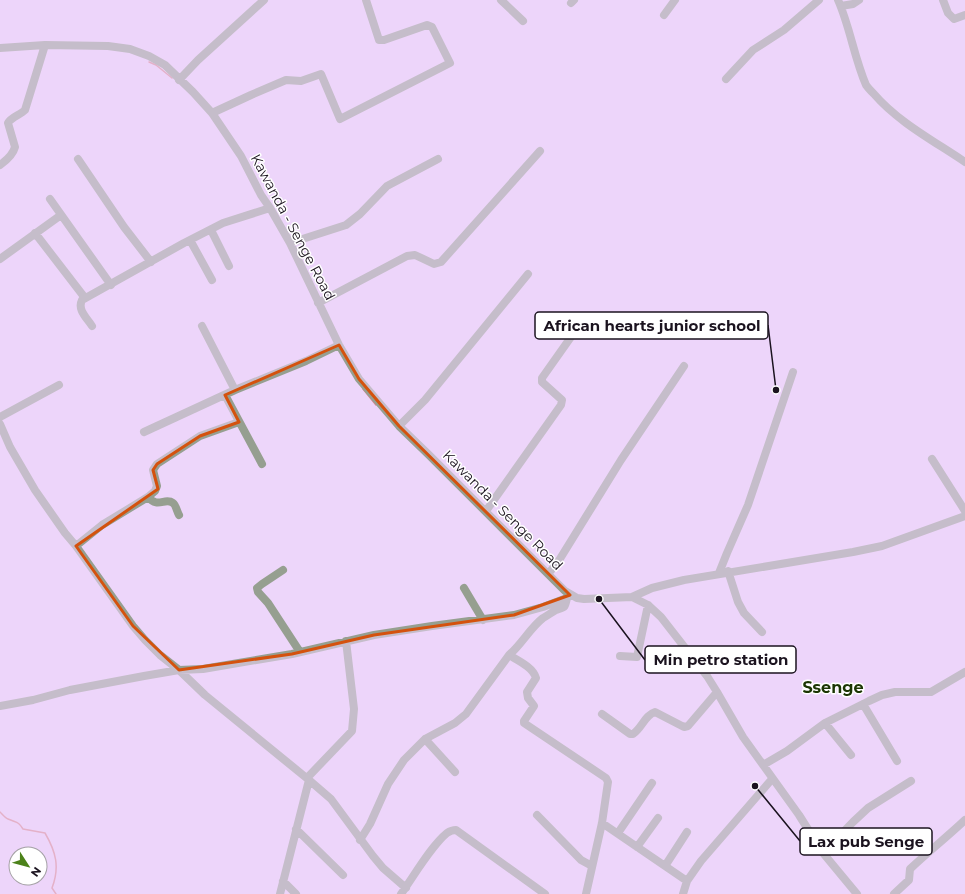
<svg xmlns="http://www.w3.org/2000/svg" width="965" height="894" font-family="Montserrat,sans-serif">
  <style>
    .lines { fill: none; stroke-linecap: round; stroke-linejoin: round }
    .stream { stroke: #d9858d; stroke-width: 1.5 }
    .minor { stroke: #969f90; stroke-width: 8 }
    .marked { fill: none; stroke: #d4520e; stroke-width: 3; stroke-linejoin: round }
    .labels { text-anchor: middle; stroke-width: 3; stroke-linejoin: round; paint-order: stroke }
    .street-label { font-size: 14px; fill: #1b131f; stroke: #fff }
    .quarter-label { font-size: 16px; font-weight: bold; fill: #1c3604; stroke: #fff }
    .leader { fill: none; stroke: #1b131f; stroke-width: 1.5 }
    .callout-dot { fill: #1b131f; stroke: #fff; stroke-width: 1.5 }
    .callout { fill: #fff; stroke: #1b131f; stroke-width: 1.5 }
    .callout-label { font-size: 15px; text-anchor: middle; font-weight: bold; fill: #1b131f }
  </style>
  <rect width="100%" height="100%" fill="#edd6fa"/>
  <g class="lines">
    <path class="stream" d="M149,62L156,65L172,78
      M363,389L376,405
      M0,812C3,815 5,818 8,819C17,823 18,821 23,829L45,833C56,852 60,867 52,888L56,894"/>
    <path class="minor" d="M501,0L523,21
      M838,0C850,27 854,57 866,85C868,88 871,91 874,94C898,122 934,141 965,162
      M943,0L948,13L954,19L965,15
      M571,3L574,0
      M841,6L853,4L859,0
      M664,15L675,0
      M0,48L45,45L108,46L130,49L149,56L165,65L193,92L212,113L241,156L261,195L270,208L290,243L339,345L359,379L399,426L428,454L565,591L577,598L584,599L632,597L648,605L661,617L707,676L717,692L743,737L799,815L823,853L857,894
      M726,79L753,50L784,30L819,0
      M179,80L198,60L264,0
      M212,113L251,95L286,80L301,81L321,74L340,119L450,63L432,27L427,25L384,40H379L366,0
      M78,159L124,227L151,262
      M0,165C7,160 13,155 15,147L8,123C11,117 20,115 25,110L45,45
      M50,199L111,285
      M211,230L229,266
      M35,233L85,298
      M190,240L212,280
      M290,243L346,225L360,214L387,186L438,159
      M0,259L61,215
      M318,303L407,256L415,255L434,264L441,262L540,151
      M92,326C87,318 77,310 82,300L184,243L223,223L270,208
      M202,326L235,390
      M225,395L262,464
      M0,417L59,385
      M0,424L10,447L35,490L65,533L76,546L133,626L145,640L160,655L179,670L205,695L309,780L280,894
      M399,426L425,400L528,274
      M144,432L235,390L306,361L339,345
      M932,459L965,511
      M148,497C158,509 165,497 173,503C176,505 177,512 179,515
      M486,511L561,405L562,400L542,382V378L583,320
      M76,546L102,525L148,497L155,491L157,486L153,470L157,464L200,436L239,422
      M283,570L262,584L257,588L258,592L268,603L300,652
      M728,571L738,602L744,613L762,632
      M719,573L727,553L748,505L793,372
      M548,574L558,562L621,460L684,366
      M464,588L483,620
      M632,597L652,588L684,580L853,552L882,546L965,516
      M509,655C517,660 533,667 536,678L527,692L528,698L534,706L524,721V723L606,778L608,782L602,823L586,894
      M620,656L637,657L648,605
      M863,704L897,761
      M0,706L33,700L70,690L144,676L179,670L203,669L292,654L374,635L432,626L514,615L543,607L567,598L570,595
      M602,714L630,734H633C642,728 645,715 655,712L684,727L688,726L717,692
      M825,723L851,755
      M425,739L455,772
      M763,765L787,751L825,723L869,701L882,695L895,692H931L965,672
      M307,778L352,731L354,709L346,641
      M309,780L331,799L373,856L383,868L406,888
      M537,815L581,860L592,866
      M602,823L687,881
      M296,829L343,875
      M618,833L652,783
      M360,840L370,824L388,784L404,760L425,739L455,723L466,714L509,655C522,644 530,628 543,618C547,616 552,612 556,610C565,607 565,608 567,598
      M637,847L658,818
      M823,853L853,822L868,808L911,781
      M665,866L687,832
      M283,881L296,894
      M401,894C414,876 431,846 447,833C450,831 452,830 456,830L545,894
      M683,894L687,881L701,861L772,779
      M894,894L909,880L910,869C928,852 947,837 965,820"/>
  </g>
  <path d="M0 0H965V894H0ZM339,345L359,379L399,426L570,595L514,615L374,635L292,654L179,670L133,626L76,546L158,489L153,470L157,464L200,436L239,422L225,395Z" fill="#edd6fa" fill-opacity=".55" fill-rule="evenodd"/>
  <path class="marked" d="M339,345L359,379L399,426L570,595L514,615L374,635L292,654L179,670L133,626L76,546L158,489L153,470L157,464L200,436L239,422L225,395Z"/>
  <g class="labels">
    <g class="street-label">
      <text transform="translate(293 227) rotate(62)" y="5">Kawanda - Senge Road</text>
      <text transform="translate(503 510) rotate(45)" y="5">Kawanda - Senge Road</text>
    </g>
    <g class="quarter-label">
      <text x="833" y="693">Ssenge</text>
    </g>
  </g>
  <path class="leader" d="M776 390L768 325M599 599L645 660M755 786L800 841"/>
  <g class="callout-dot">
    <circle cx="776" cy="390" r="4"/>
    <circle cx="599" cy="599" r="4"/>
    <circle cx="755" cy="786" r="4"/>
  </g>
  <g class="callout">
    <rect x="535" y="312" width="233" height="27" rx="4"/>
    <rect x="645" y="646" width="151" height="27" rx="4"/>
    <rect x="800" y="828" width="132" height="27" rx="4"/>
  </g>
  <g class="callout-label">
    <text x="652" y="331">African hearts junior school</text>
    <text x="721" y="665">Min petro station</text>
    <text x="866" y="847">Lax pub Senge</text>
  </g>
  <g transform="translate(28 866) rotate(126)"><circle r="19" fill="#ffffff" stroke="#a4a1a5"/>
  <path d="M0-3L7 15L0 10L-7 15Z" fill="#4c821a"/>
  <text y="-6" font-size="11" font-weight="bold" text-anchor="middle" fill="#1b131f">N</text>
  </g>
</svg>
